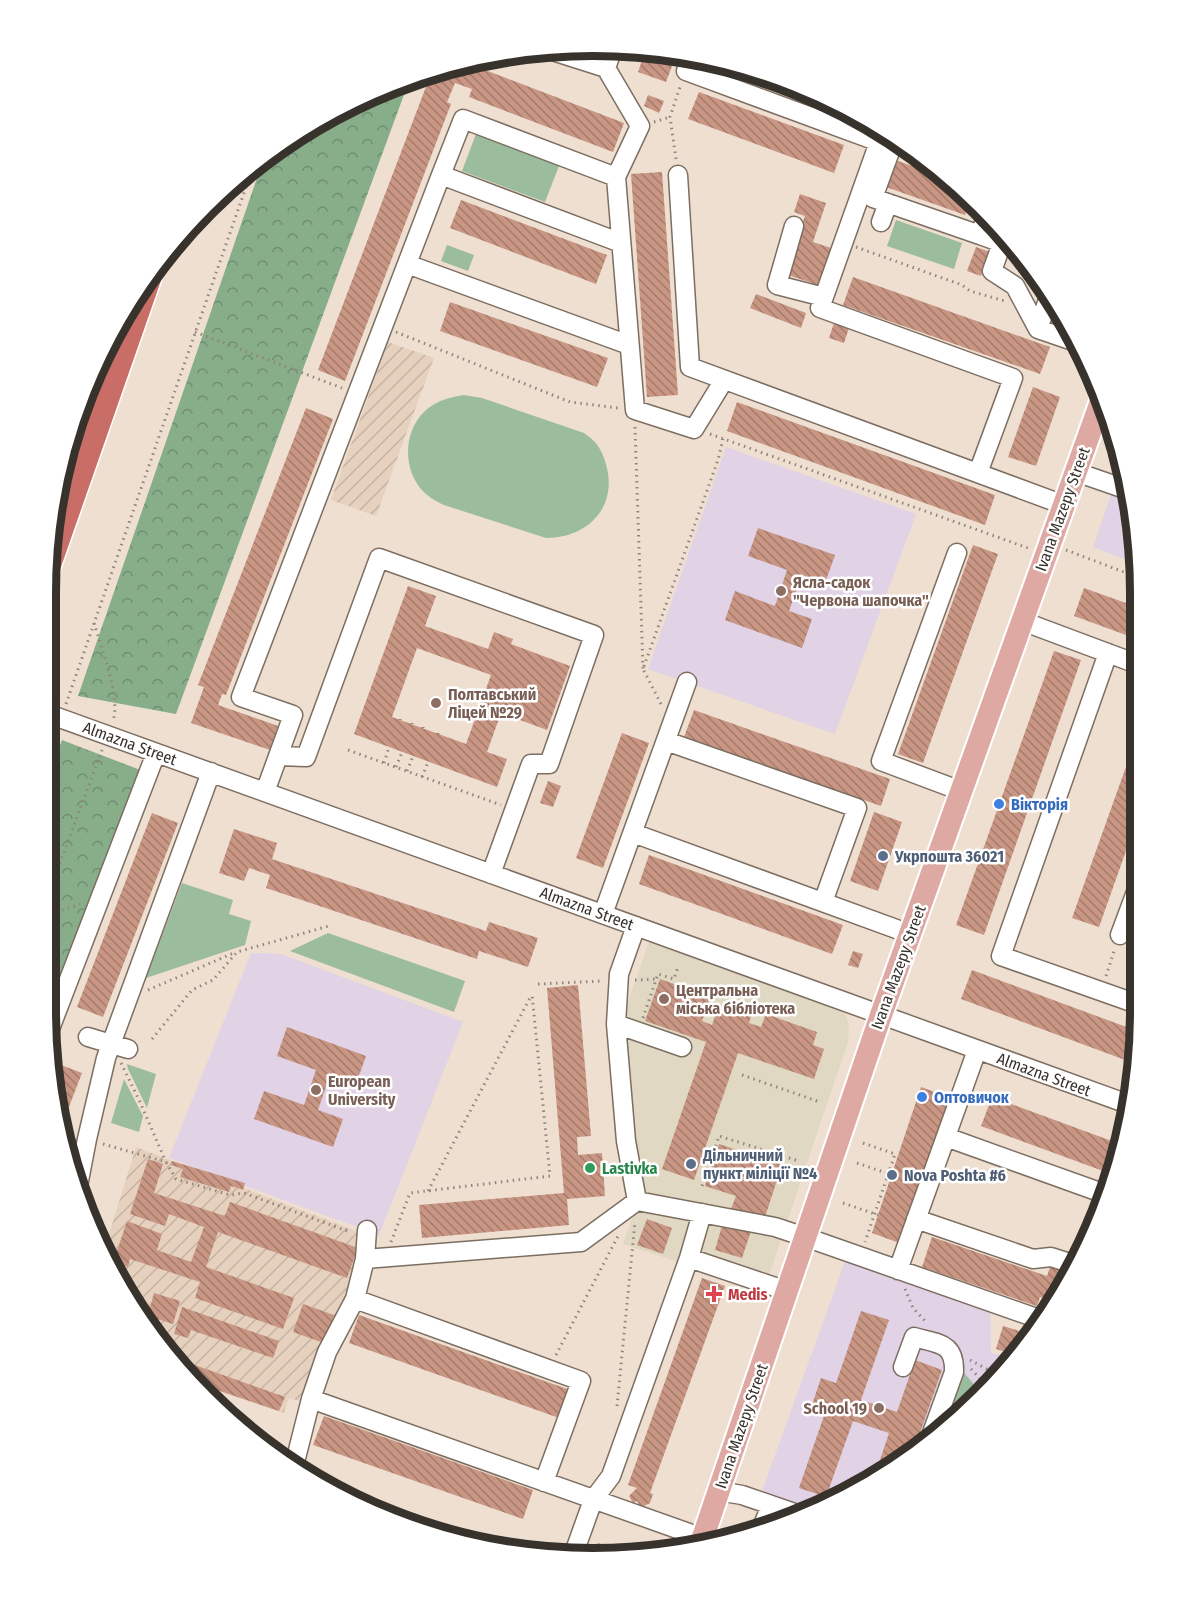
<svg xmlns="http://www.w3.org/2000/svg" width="1186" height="1603" font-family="'Fira Sans Condensed',sans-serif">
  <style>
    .commercial { fill: #e0d8c2 }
    .industrial { fill: url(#industrial-furrows) }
    .education { fill: #e1d2e5 }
    .forest { fill: url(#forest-crowns) }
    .green { fill: #9bbc9d }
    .building { fill: url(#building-back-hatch); fill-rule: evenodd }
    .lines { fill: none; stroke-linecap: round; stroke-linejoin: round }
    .minor-casing { stroke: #7c6e61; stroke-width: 21 }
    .major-casing { stroke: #fff; stroke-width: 26 }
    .highway-casing { stroke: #fff; stroke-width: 30 }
    .path { stroke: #90857c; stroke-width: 3; stroke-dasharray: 1.5 4.5; stroke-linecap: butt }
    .minor { stroke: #fff; stroke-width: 18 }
    .major { stroke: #dea8a3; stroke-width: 22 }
    .highway { stroke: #c86e66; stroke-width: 27 }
    .education-dot { fill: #8d6e63; stroke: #fff; stroke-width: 2 }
    .shop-dot { fill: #3f7fe0; stroke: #fff; stroke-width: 2 }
    .service-dot { fill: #5c6f8a; stroke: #fff; stroke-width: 2 }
    .leisure-dot { fill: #2e9e5b; stroke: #fff; stroke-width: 2 }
    .health-dot { fill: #e0444e; stroke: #fff; stroke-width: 2 }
    .labels { text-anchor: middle; stroke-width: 5; stroke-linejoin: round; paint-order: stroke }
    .street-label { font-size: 16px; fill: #38322d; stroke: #fff }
    .education-label { font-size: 16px; font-weight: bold; fill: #785e54; stroke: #fff; text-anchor: start }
    .shop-label { font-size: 16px; font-weight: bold; fill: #366cbe; stroke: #fff; text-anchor: start }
    .service-label { font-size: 16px; font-weight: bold; fill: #4e5e75; stroke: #fff; text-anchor: start }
    .leisure-label { font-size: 16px; font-weight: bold; fill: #27864d; stroke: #fff; text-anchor: start }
    .health-label { font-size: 16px; font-weight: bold; fill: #be3a42; stroke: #fff; text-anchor: start }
    .rim { fill: none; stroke: #38322d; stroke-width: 8 }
  </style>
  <defs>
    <pattern id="industrial-furrows" width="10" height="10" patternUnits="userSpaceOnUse" patternTransform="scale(1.5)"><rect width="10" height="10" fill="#e6d0be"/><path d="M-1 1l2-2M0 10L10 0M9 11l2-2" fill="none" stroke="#c6b3a4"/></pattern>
    <pattern id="forest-crowns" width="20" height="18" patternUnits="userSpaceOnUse" patternTransform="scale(1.5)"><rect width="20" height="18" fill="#87ae89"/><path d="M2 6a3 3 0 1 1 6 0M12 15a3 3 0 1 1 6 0" fill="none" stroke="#6f8e70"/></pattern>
    <pattern id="building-back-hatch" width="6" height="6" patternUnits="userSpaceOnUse" patternTransform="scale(1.5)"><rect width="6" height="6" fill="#c99683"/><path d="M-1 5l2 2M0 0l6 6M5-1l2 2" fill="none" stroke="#a47b6c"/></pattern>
  </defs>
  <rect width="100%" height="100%" fill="#efdfd1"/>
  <path class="commercial" d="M650,939L840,1008L847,1018L849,1029L848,1042L764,1290L623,1244L640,1196L622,1019Z"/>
  <path class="industrial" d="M388,342L434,358L376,516L331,500Z
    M136,1147L369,1236L314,1405L289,1398L284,1413L194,1383L119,1284L104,1250Z"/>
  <path class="education" d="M726,447L916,514L835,734L648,669Z
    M1121,466L1136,521L1137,564L1093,547Z
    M251,953L281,954L463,1022L379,1235L169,1158Z
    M847,1256L990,1306L991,1353L1014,1359L1005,1372L926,1445L802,1516L784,1521L780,1519L787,1500L762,1491Z"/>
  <path class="forest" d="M390,87L405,92L176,714L78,696L265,155L351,101Z
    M62,740L143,771L47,1024L45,1010L46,782Z"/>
  <path class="green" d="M476,134L559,166L545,202L462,171Z
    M896,220L962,243L954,269L887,246Z
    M447,245L474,255L468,271L441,261Z
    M464,395L482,398L584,433C588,436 592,439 595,442C602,450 606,462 608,473C614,513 583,538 546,538L444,505C435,501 427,496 421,489C400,464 405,422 433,405C442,399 453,397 464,395Z
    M182,883L233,900L229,914L251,921L245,945L146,978Z
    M328,933L465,981L454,1012L290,951Z
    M127,1064L156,1074L147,1108L128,1069Z
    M124,1079L143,1116L139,1132L111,1123Z
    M961,1369L981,1393L939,1433Z"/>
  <path class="building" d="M646,49L665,50L677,53L666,82L638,72Z
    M464,62L624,123L613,152L469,97L472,89L455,83L447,102L451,104L345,381L318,370L432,71L452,64Z
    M699,92L844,145L834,173L688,119Z
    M648,95L664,101L659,113L644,106Z
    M921,157L950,178L949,179L955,181L971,198L965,215L886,187L895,160L918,168Z
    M662,172L678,395L647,397L631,174Z
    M800,194L826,203L813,242L834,249L821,286L785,274L805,216L794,212Z
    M461,200L607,255L596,284L450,228Z
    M976,247L990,252L981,276L967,271Z
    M853,277L1050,347L1040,374L843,305Z
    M756,294L806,313L801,328L750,308Z
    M450,302L608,358L597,387L440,331Z
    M1054,304L1071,335L1046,326Z
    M834,323L849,328L844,343L829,338Z
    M1033,387L1060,397L1036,466L1008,457Z
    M737,402L995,495L985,525L727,431Z
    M306,408L333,419L226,695L222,694L218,705L278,726L270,750L191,723L204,687L198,685Z
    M758,528L835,555L825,583L802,575L789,611L812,619L802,648L725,620L735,591L775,606L787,570L748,556Z
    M973,545L998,554L923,763L898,754Z
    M408,586L436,596L425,626L488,649L494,632L513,639L511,644L570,666L547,730L501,713L487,752L507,759L497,787L354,734ZM417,648L491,675L466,744L392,717Z
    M1084,588L1137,607V639L1074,616Z
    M1054,651L1081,660L984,935L956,925Z
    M694,710L890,779L881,806L684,737Z
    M622,733L649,743L603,868L576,858Z
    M1137,736L1138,817L1099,927L1072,918Z
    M548,781L561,786L553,807L540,803Z
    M874,812L902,822L878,891L850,881Z
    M152,813L178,823L103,1017L77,1007Z
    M234,829L277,843L272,859L486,931L489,922L538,938L528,967L479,951L477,959L266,888L270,875L249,868L244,881L219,873Z
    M649,855L843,925L832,954L639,884Z
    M853,951L863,954L858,968L848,965Z
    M972,970L1140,1032V1046L1136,1064L961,999Z
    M660,979L711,997L702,1021L712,1025L719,1004L751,1016L749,1023L761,1027L766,1014L817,1032L813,1045L824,1049L814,1079L738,1053L694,1180L662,1169L706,1042L645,1021Z
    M578,985L591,1136L577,1137L578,1155L602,1153L605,1196L567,1199L569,1225L422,1238L419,1205L564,1193L547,988Z
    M287,1027L366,1056L356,1084L330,1075L318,1110L343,1119L333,1147L254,1119L264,1091L304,1105L316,1070L277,1056Z
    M56,1063L82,1073L62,1125L71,1129L63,1148L53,1071Z
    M921,1087L951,1098L902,1244L872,1233Z
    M992,1097L1120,1144L1114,1175L981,1126Z
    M719,1144L782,1165L764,1220L731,1209L736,1196L705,1186Z
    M148,1159L163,1164L154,1193L225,1216L230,1202L358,1248L347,1278L218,1232L206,1267L294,1298L283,1329L195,1298L200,1282L130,1259L128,1267L113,1263L127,1221L162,1234L157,1250L191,1262L204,1227L169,1214L165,1226L130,1214Z
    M172,1161L245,1183L243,1190L231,1186L229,1192L180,1177L183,1169L171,1165Z
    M647,1219L672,1228L663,1254L637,1245Z
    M723,1222L751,1231L742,1258L715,1250Z
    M932,1237L1047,1276L1050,1267L1072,1274L1068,1284L1055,1302L1040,1297L1037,1306L922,1267Z
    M702,1278L725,1286L650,1493L653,1494L650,1503L644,1506H640L637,1501L633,1503L629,1496L637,1488L628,1485Z
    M154,1293L180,1301L173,1324L148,1316Z
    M303,1304L334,1315L324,1343L293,1332Z
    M182,1307L279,1341L273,1358L191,1330L188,1338L174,1334Z
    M861,1311L889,1320L861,1400L897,1412L915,1360L942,1370L913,1453L875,1475L889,1433L853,1421L826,1497L799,1488L826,1410L812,1405L821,1378L836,1383Z
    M359,1315L570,1390L559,1418L349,1343Z
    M1003,1326L1023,1332L1016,1355L996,1349Z
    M175,1358L285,1397L279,1411L194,1382Z
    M324,1416L533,1490L523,1519L313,1445Z
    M598,1543L626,1553L625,1557L594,1554Z"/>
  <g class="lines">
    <defs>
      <path id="minor" d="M543,48L606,68
        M613,48L606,68L640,126L616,177L635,410L694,429L724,380
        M691,56L686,71L879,142L820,308L1013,378L978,473
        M895,138L873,198L980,235L987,215
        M441,175L463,119L616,177
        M678,175L690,367L1064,505
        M881,222L888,203
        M794,226L777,285L824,297
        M980,235L1002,243L992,271L1015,286L1038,329L1076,342
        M407,264L629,345
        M1038,329L1049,297
        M1076,472L1128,490
        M957,553L881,761L961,791
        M1022,621L1137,664
        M1108,653L1001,956L1140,1005
        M46,713L1128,1104
        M666,741L857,808L823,902
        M278,756L306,757L379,558L594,635L549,764H531L491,874
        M265,792L293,715L241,697L441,175L621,243
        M633,833L910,934
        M603,914L687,682
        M636,926L619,974L616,1024L626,1141L637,1201
        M1120,935L1139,884
        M616,1024L682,1047
        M48,1034L156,753
        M88,1037L128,1049
        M946,1137L1108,1195
        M78,1186L87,1139L106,1058L211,772
        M916,1219L1033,1259L1051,1257L1076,1265
        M689,1258L702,1213
        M365,1259L367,1230
        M898,1270L977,1050
        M355,1299L581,1381L544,1482
        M903,1367L914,1337C938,1344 955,1342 954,1372L928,1444
        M311,1399L703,1538
        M295,1462L311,1399L327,1352L355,1299L365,1259L581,1242L637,1201L775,1227L805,1237L1042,1320
        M718,1491L742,1495L803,1516
        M763,1525L771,1505
        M574,1553L593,1500L611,1476L689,1258L787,1291"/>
      <path id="major" d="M702,1540L881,1015L1103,396"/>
      <path id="highway" d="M46,569L148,277"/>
    </defs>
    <use href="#minor" class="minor-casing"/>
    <use href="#major" class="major-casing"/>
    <use href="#highway" class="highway-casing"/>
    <path class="path" d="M654,122L670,117
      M676,159L670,117L680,87
      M856,247L962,285L970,291L1005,301
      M195,332L342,388
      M396,332L570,402L618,408
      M635,427L643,669
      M710,434L1028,548
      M1066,550L1137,577
      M94,623C101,648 121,697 113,721
      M66,704L254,164
      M661,704L643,669L718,460L723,439
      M400,720V719
      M412,724V723
      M423,728V727
      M438,734V733
      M348,750L501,805
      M384,763L389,747
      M396,767L402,752
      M407,771L413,756
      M422,777L428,762
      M45,903L102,750
      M45,916L80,904
      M1106,976L1115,948
      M635,980L657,979
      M538,984L602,981
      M148,990L236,952
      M643,1018L658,974L674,979L678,967
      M152,1039L192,990L213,980L237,952L329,926
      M121,1063L140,1102L166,1162
      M742,1075L820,1102
      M863,1143L895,1154L865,1242
      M103,1144L166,1162L176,1179L230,1195L244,1193L350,1232
      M857,1163L892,1175
      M702,1186L719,1136L799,1161
      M428,1191L531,996
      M843,1203L878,1215
      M391,1242L410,1193L550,1176L532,994
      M905,1289L913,1308L927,1323
      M556,1355L618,1236
      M970,1360L1000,1376
      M971,1369L988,1387
      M617,1406L635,1222
      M815,1505L823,1504"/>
    <use href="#minor" class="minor"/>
    <use href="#major" class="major"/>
    <use href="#highway" class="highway"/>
  </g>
  <g class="education-dot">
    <circle cx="781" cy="591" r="6"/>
    <circle cx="436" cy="703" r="6"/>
    <circle cx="664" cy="999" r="6"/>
    <circle cx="316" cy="1090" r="6"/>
    <circle cx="879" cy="1408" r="6"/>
  </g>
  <g class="shop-dot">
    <circle cx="999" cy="804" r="6"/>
    <circle cx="922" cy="1097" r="6"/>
  </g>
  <g class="service-dot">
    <circle cx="883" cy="856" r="6"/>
    <circle cx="691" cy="1164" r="6"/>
    <circle cx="892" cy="1175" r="6"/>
  </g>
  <circle class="leisure-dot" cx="590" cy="1168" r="6"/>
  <path class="health-dot" d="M711 1285h6v6h6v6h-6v6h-6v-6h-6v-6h6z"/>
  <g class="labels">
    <g class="street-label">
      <text transform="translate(1062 509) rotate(-70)" y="6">Ivana Mazepy Street</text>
      <text transform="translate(130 743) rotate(20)" y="6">Almazna Street</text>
      <text transform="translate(587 908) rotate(20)" y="6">Almazna Street</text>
      <text transform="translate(898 967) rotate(-70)" y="6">Ivana Mazepy Street</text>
      <text transform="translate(1044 1074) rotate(20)" y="6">Almazna Street</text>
      <text transform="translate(741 1426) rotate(-71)" y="6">Ivana Mazepy Street</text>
    </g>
    <g class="education-label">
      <text x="793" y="588">Ясла-садок<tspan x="793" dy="18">"Червона шапочка"</tspan></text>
      <text x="448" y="700">Полтавський<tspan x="448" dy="18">Ліцей №29</tspan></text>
      <text x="676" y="996">Центральна<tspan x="676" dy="18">міська бібліотека</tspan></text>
      <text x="328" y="1087">European<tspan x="328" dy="18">University</tspan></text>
      <text x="867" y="1414" text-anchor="end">School 19</text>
    </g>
    <g class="shop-label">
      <text x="1011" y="810">Вікторія</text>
      <text x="934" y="1103">Оптовичок</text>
    </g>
    <g class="service-label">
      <text x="895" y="862">Укрпошта 36021</text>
      <text x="703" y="1161">Дільничний<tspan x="703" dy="18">пункт міліції №4</tspan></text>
      <text x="904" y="1181">Nova Poshta #6</text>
    </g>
    <g class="leisure-label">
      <text x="602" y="1174">Lastivka</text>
    </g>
    <g class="health-label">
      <text x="728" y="1300">Medis</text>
    </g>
  </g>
  <path d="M0 0H1186V1603H0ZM593 56H593A537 537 0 0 1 1130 593V1011A537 537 0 0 1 593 1548H593A537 537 0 0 1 56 1011V593A537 537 0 0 1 593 56Z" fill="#fff" fill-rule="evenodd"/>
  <path class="rim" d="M593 56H593A537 537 0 0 1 1130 593V1011A537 537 0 0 1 593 1548H593A537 537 0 0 1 56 1011V593A537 537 0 0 1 593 56Z"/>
</svg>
